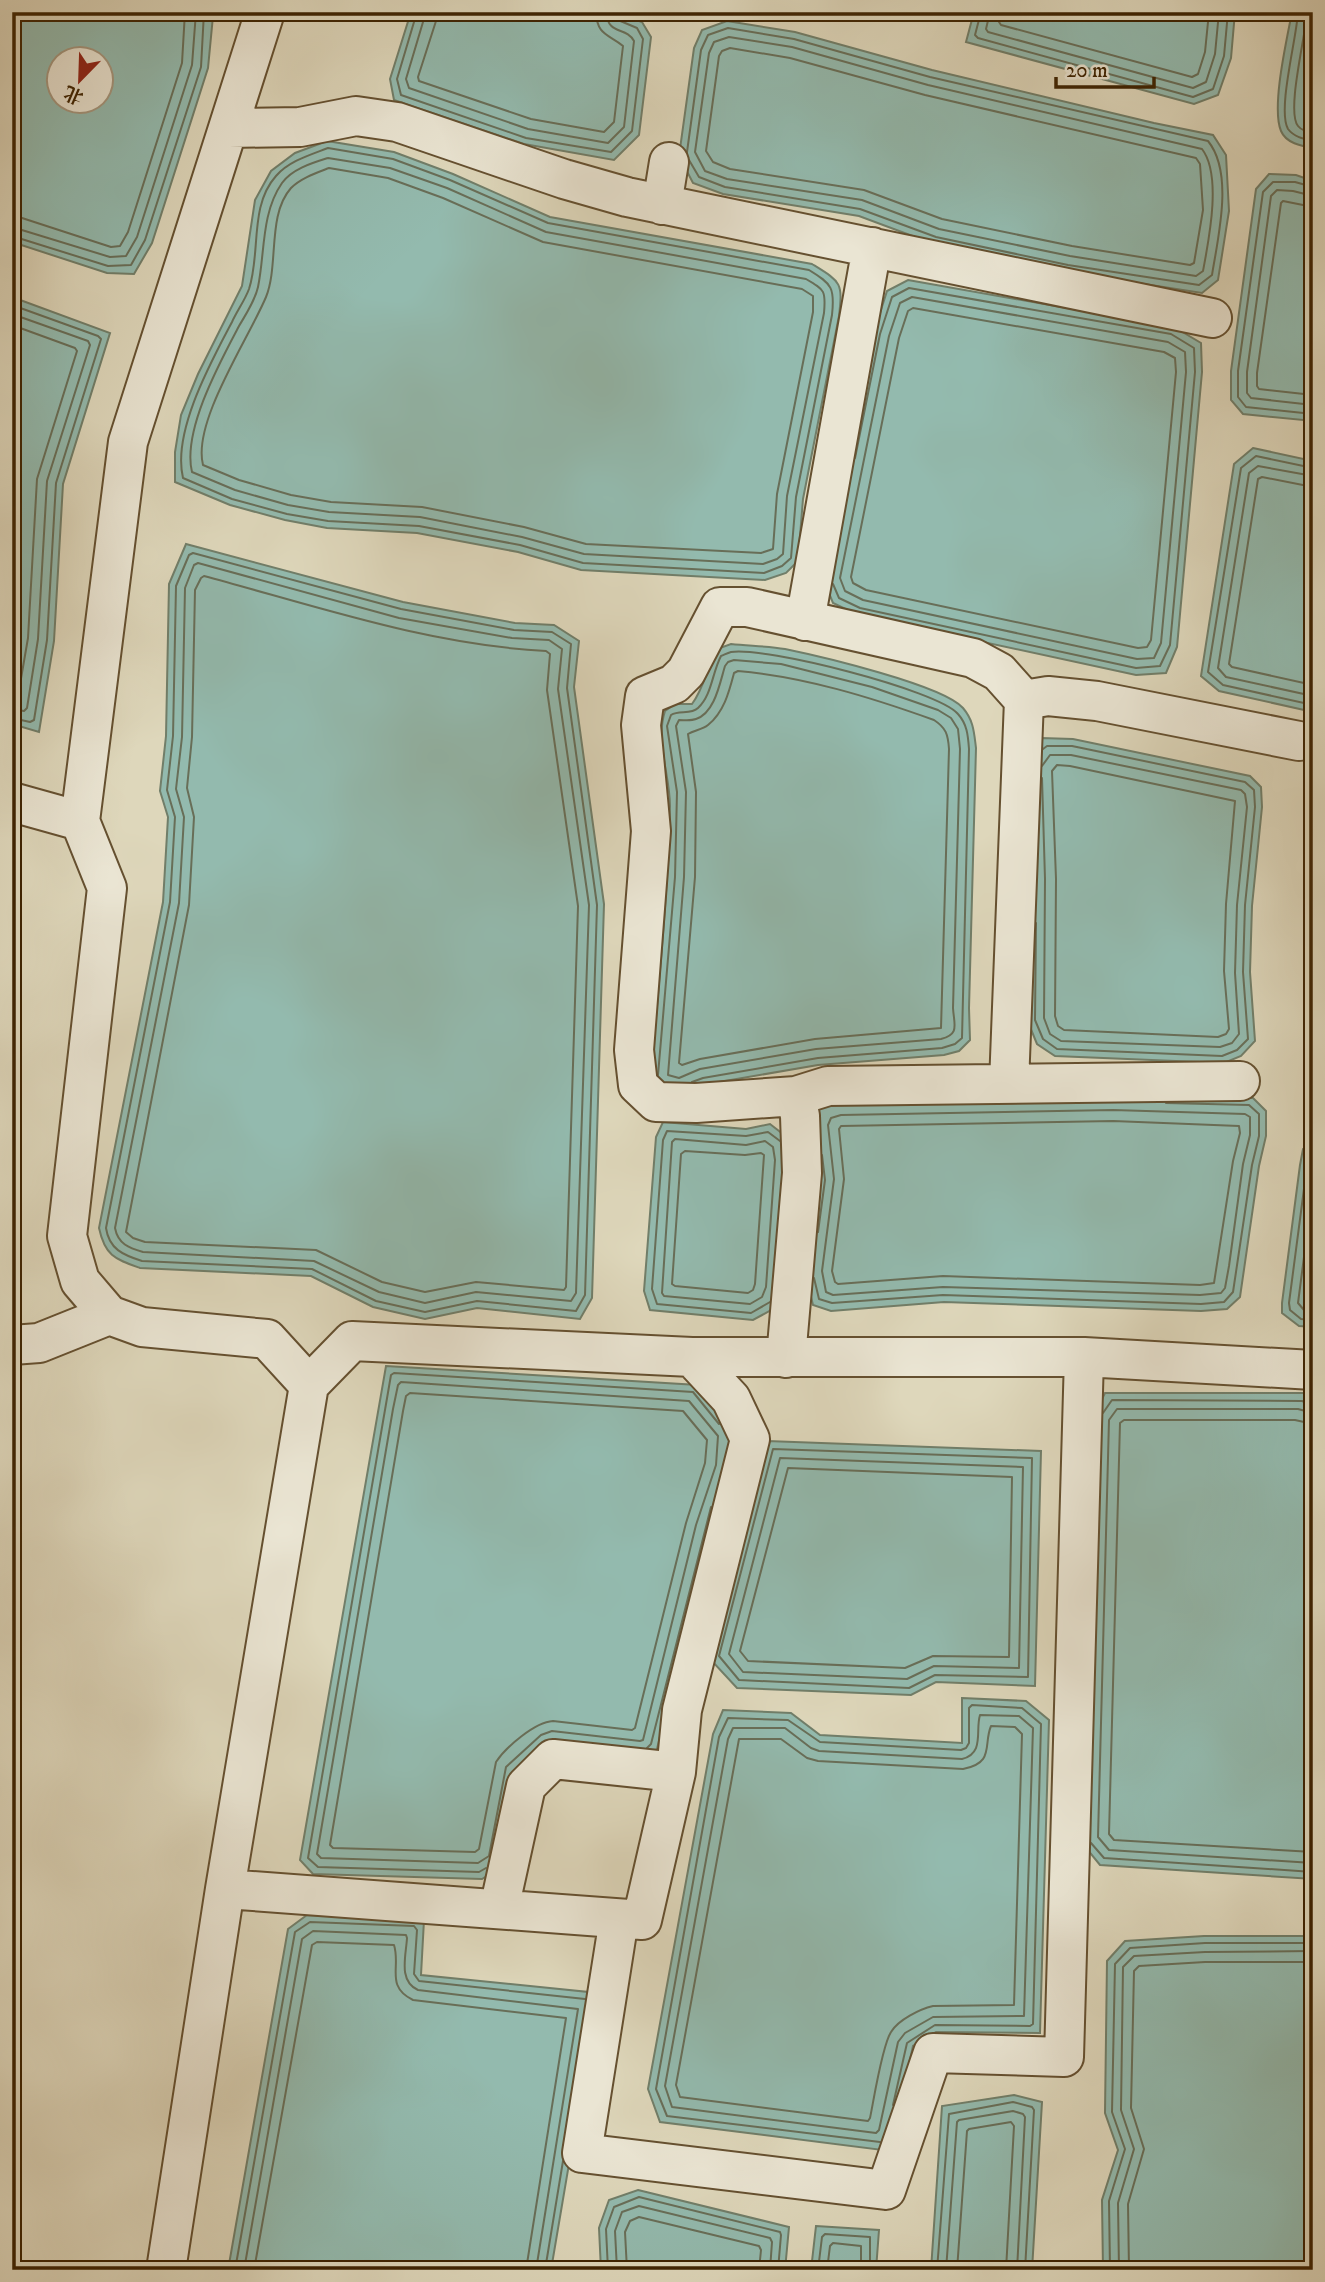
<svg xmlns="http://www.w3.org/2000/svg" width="1325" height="2282" font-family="'IM FELL DW Pica','Noto Serif SC',serif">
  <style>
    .water { fill: #93baae; stroke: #717e69; stroke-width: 2; fill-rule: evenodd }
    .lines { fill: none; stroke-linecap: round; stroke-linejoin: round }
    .shore { stroke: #686e58; stroke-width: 2 }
    .minor-casing { stroke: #655030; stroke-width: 42 }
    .minor { stroke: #eae5d3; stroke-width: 38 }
  </style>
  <rect width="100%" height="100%" fill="#ded7bb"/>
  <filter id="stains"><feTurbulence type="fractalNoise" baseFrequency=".00286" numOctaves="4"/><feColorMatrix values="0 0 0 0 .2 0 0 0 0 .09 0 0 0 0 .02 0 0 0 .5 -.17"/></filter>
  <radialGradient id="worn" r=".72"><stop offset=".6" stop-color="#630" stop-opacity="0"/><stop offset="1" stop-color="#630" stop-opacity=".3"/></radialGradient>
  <path class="water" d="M12,12H201L213,16L208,68L152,243L134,274L107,273L12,242ZM60,60H102V102H60Z
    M411,12H613L642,22L651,37L639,135L614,160L524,144L394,100L390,79Z
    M974,12H1235L1231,58L1218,95L1194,104L966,42Z
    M1292,12H1313V148C1301,146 1286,143 1281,131C1271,107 1287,39 1292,12Z
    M727,21L795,32L932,70L1154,123L1213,135L1226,155L1229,211L1218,280L1202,293L1067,272L934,244L859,216L723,194L693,183L679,156L694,48L702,30Z
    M327,141L394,152L453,174L550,217L812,264C841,282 843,282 839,316L803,499L798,561L786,573L765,580L581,570L518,552L417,533L327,528L285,520L230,505L175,482V452L181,415L198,374L242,286L255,200L271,171L295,153Z
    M1269,174L1296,175L1313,181V421L1243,414L1231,400V371L1256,189Z
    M908,280L1174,327L1201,343L1202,372L1177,647L1166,673L1136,675L858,615L833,603L824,581L874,332L887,291Z
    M12,297L110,333L63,484L54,641L39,732L12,724Z
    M1253,448L1313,461V712L1219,691L1201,676L1234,464Z
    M186,544L403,602L515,623L554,625L579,641L574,687L604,904L592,1298L580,1319L477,1308L425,1319L373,1307L311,1276L140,1268C115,1259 105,1256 99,1228L163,902L168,817L160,791L166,736L169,584Z
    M731,644C749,646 768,646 785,649C819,656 943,685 963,708C974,721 974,733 976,748L969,1008L970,1040L959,1051L944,1055L818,1065L661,1092L652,1065C659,979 668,893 670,806C670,775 655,741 665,711L675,704H692C705,687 706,668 717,649Z
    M1041,738L1073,739L1250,776L1261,787L1262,807L1252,906L1250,972L1255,1041L1241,1056L1224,1063L1055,1056L1037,1044L1028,1022Z
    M1313,834V991H1305Z
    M1113,1094L1253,1098L1266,1111V1136L1259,1166L1240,1297L1227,1309L1201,1311L944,1302L831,1311L813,1305L805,1273L812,1122L819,1105Z
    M663,1122L746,1129L770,1124L788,1138L775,1308L753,1320L650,1310L644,1291L656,1137Z
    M1313,1141V1327L1299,1326L1282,1313V1303L1300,1165L1303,1149Z
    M386,1366L698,1385L734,1430L657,1749L646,1758L551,1747L503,1866L482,1879L313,1874L300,1860Z
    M1105,1393H1307L1313,1401V1879L1100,1865L1082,1843L1093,1417Z
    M767,1441L1041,1451L1035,1686L936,1682L911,1695L737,1688L711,1660Z
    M962,1698L1026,1701L1049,1720L1040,2033L936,2032L913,2046L890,2151L660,2122L648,2089L713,1734L723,1710L791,1713L820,1735L962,1743Z
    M307,1915L424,1920L421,1975L598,1993L551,2270H228L288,1929Z
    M1204,1936H1313V2260L1298,2270H1103L1102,2200L1118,2150L1105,2113L1107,1961L1125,1941Z
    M1014,2095L1042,2102L1032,2270H931L942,2106Z
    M638,2190L789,2227L785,2270H601L599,2228L609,2200Z
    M816,2226L879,2230L876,2270H811Z"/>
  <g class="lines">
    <path class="shore" d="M417,12L397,79L401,95L526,138L611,152L632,131L643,39L637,28L618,20L615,12
      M426,12L406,79L409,88L528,129L608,143L624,127L634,41C626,26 608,36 606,12
      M436,12V21L418,77L419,81L531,119L604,132L614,122L623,46C609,34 597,36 596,12
      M981,12L975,35L978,38L1193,97L1213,89L1224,56L1228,12
      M990,12L986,29L988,32L1193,88L1206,82L1215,54L1219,12
      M1000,12L999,22L1001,25L1192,77L1198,74L1205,52L1209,12
      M1298,12C1297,37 1277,110 1288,129C1294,137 1304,139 1313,141
      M1307,12C1306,35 1286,111 1298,126C1302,131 1307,131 1313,132
      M729,37L792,47L928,85L1202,149C1222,175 1209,239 1203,271L1196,276L1070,256L939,229L862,200L727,179L705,171L695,152L709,53L714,42Z
      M730,48L790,58L925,95L1196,158L1200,164L1203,210L1194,263L1190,265L1072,246L942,219L864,190L730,169L713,162L706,151L719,56L722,51Z
      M1313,48L1304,107L1306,119L1313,121
      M328,148L393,159L450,180L548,223L809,270C832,284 835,288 832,315L796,497L791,558L782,566L764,573L583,563L520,545L419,526L328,521L287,514L232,499L183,478C172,432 211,362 232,322C237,311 245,300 249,289C261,253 249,206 276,176C289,161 310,155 328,148Z
      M687,152L701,50L708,35L728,28L794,39L930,77L1208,141C1234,173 1218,237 1212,275L1199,285L1068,265L936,237L860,209L725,187L699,177L689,160
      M328,158L390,168L447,188L546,232L806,279C825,290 826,291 824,313L787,496L783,554L777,559L763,564L584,554L522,537L420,517L329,512L288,505L235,490L192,472C182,431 220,362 239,326C246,314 255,301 258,287C265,254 261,213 282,183C292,169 312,163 328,158Z
      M329,168L388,178L443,198L543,242L802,289L813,296V312L777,494L773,549L761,553L586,544L524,527L422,507L331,502L291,495L239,480L203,465C192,422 249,338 266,297C279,265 267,215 291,188C301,178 316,173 329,168Z
      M1313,187L1295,182H1273L1263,192L1238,371V397L1246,407L1313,414
      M1313,196L1293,191L1277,190L1271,196L1247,372V393L1251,398L1313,405
      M1313,207L1283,201L1281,203L1257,373V386L1259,389L1313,395
      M12,217L22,218L111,247L120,246L128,232L182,63L185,12
      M12,227L110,257L126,256L137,237L192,65L196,12
      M12,236L108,266L131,265L145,240L201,67L204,12
      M912,297L1168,342L1185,352L1186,372L1161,643L1154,658L1137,659L863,600L845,591L840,578L889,336L900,303Z
      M12,305L98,336L101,339L56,483L47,640L34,720L30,722L12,718
      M913,308L1164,352L1175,358L1176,372L1151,640L1147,647L1138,648L866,590L853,583L851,577L899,338L908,311Z
      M12,314L88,341L90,345L47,481L38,639L27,708L24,711L12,709
      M12,325L75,348L77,351L37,479L28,638L18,696L12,699
      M1313,468L1256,456L1241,468L1208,672L1223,685L1313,705
      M1313,476L1258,466L1249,473L1218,668L1226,677L1313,696
      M1313,487L1262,477L1258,479L1229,664L1232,667L1313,685
      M193,553L401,609L514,630L552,632L571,644L567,688L597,905L585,1295L576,1311L477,1301L425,1312L376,1301L312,1269L142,1261C123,1255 109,1249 106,1228L170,902L175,817L167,790L173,736L176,586L189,555Z
      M198,563L399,618L512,638L549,640L562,649L558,689L589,905L576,1293L571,1301L476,1292L425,1303L379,1292L314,1261L143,1252C129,1248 118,1244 115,1228L179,903L184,817L176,789L182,737L185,588L194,565Z
      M204,576C316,606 429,645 546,651L550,654L547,690L578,906L566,1287L564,1290L476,1282L425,1292L382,1282L316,1250L145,1242L133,1238L126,1232L189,905L194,817L187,788L192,737L195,590L201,578Z
      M833,584L839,598L860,608L1136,668L1160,666L1170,645L1195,372L1194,348L1171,334L909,288L892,297L880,334L855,458
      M734,660L781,664L872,687L938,710L951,718L958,729L960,749L953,1008C954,1025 960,1034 941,1039L816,1049L700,1069L679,1078L668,1075L684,877L686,792L676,726L679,720C685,720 691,721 696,719C715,713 720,682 725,666L728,662Z
      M738,671C805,677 870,697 934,720C946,728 948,734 949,749L941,1028L815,1039L700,1059L682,1065L679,1063L695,877L696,792L688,734C694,730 702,730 708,725C724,712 729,692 734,673Z
      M1057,765L1070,766L1235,801L1226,904L1224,971L1229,1029L1226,1034L1218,1037L1064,1030L1058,1026L1055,1016L1056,879L1052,771Z
      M1042,778L1045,879L1044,1018L1050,1034L1061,1041L1220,1047L1232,1043L1239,1034L1235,973L1237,905L1247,807L1245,794L1241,790L1071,755H1050L1042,766
      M1036,923L1035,1020L1043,1039L1057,1049L1222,1056L1237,1050L1248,1039L1243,972L1245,905L1255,807L1254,790L1245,782L1072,746H1047L1043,749
      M658,1075L675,877L677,792L667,726L671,715C679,710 691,715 698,708C712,695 712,673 721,656C724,655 727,653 731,652C763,646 938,690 958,714C967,724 968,735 969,749L962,1038L955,1044L942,1048L818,1058L703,1078L692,1082
      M1113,1110L1245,1114L1250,1117V1135L1243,1164L1229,1266L1225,1288L1221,1293L1200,1295L943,1287L833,1295L826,1292L822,1271L834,1179L828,1125L831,1118L841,1115Z
      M1113,1121L1239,1126L1240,1133L1233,1161L1214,1283L1200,1285L943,1276L838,1284L835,1282L832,1271L844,1179L839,1129L841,1126Z
      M675,1139L746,1145L765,1141L773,1147L775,1160L766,1287L762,1297L750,1304L664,1296L662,1293L672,1142Z
      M1313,1150L1309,1153L1307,1166L1289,1303L1290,1310L1301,1319L1313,1320
      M685,1151L745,1155L761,1153L764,1155L755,1284L753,1290L748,1293L675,1286L672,1284L681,1154Z
      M1313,1188L1298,1303L1304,1310L1313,1311
      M818,1232L825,1180L822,1155
      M814,1278L819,1299L832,1303L943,1295L1201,1304L1224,1302L1233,1292L1252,1165L1259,1136V1114L1249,1105L1166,1103
      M770,1302L751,1313L657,1304L652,1289L663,1140L667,1131L746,1136L768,1132L780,1141
      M401,1382L689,1401L718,1436L716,1465L696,1525L643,1740L640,1741L552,1731L541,1735L506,1767L489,1856L478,1863L321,1858L317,1854L393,1409L398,1385Z
      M410,1393L683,1411L707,1440L705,1463L686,1523L635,1728L632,1730L553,1721C535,1722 506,1747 496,1762L479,1849L475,1852L333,1848L330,1845L403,1411L406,1396Z
      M1103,1413L1112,1400L1302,1401L1313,1405
      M1313,1413L1298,1409H1117L1109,1420L1098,1837L1109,1850L1313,1863
      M1313,1424L1295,1420H1124L1120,1423L1109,1834L1114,1840L1313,1852
      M773,1449L1032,1458L1028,1677L935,1675L909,1688L739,1680L719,1656Z
      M780,1458L1023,1467L1019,1668L934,1666L907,1679L743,1672L729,1654Z
      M788,1468L1012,1477L1009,1657L933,1656L905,1668L748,1661L740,1651Z
      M980,1715L1019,1716L1033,1728L1024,2016L933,2017L905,2033L898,2042L879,2130L876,2133L672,2107L665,2086L728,1739L733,1728H785L811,1748L819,1751L962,1759C985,1753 975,1731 980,1715Z
      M991,1726L1015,1727L1022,1734L1014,2005L933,2006C920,2009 898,2020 891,2032C882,2046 874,2099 870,2118L868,2121L680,2097L676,2085L739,1739H781L807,1758L818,1761L963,1769C995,1763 983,1745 991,1726Z
      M647,1748L651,1744L711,1507
      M1091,1843L1104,1858L1313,1872
      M486,1868L479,1872L318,1867L308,1858L391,1375L394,1373L693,1392L719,1424
      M880,2142L667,2116L656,2089L719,1737L728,1718L788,1720L820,1742L961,1750L966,1748L969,1743V1708L972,1705L1022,1708L1041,1724L1033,2024L1030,2026L935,2025L907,2043L893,2105
      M235,2270L295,1932L310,1922L414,1926L417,1930L414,1974L419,1981L585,1999
      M244,2270L302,1939L313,1931L406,1935L407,1938C406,1956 398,1981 418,1990L578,2009L536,2270
      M254,2270L312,1945L317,1942L394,1945C401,1967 385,1986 413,2000L566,2018L526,2270
      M545,2270L563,2161
      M608,2270L606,2229L614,2207L639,2197L780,2232L781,2235L778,2270
      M617,2270L615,2231L622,2212L639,2206L770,2238L772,2242L770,2270
      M627,2270L625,2232L630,2221L639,2217L759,2246L761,2250L759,2270
      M818,2270L822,2237L825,2234L870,2237V2270
      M827,2270L830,2246L833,2243L861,2246V2270
      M937,2270L949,2114L1013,2102L1032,2107L1034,2110L1025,2270
      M946,2270L957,2122L959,2120L1013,2111L1023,2114L1025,2117L1017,2270
      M957,2270L967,2131L969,2129L1011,2122L1014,2126L1006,2270
      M1110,2270L1109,2201L1125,2149L1112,2112L1115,1964L1130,1948L1205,1943H1313
      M1119,2270L1118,2203L1134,2149L1121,2110L1123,1967L1134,1956L1205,1952L1313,1951
      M1129,2270L1128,2204L1144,2149L1131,2108L1134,1971L1139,1966L1205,1962H1313"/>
    <defs>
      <path id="minor" d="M229,128L300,127L356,116L397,122L564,179L627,197L1212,318
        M662,205L669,162
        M805,621L872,247
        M12,802L80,821
        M1240,1081L828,1086L796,1096L696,1103L656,1102L638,1085L634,1050L651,831L641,725L645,696L674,684L686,672L720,607H747L973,658L999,672L1024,700L1048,696L1097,701L1299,741
        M1009,1084L1024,700
        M12,1345L39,1343L109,1315
        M786,1358L802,1173L800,1116L796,1096
        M309,1385L352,1341L692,1357H1084L1313,1370
        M225,1889L642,1920L676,1772L682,1710L750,1439L731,1399L692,1357
        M499,1909L526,1786L553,1759L676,1772
        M619,1919L582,2153L886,2190L933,2053L1064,2057L1084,1357
        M166,2270L225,1889L309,1385L267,1339L142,1327L109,1315L80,1281L67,1236L107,888L80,821L128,442L265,12"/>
    </defs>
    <use href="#minor" class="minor-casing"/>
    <use href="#minor" class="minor"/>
  </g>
  <rect width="1325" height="2282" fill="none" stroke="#ded7bb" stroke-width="42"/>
  <rect x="14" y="14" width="1297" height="2254" fill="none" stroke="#3d2302" stroke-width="3.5"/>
  <rect x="21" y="21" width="1283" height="2240" fill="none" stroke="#3d2302" stroke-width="2"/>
  <g transform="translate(80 80) rotate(203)"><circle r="33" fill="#eae5d3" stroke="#a5977f" stroke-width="2"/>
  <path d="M0-5L12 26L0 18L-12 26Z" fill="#8f2418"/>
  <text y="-10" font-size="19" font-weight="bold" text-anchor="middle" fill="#3d2302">北</text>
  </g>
  <path d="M1056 77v10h98v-10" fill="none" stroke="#3d2302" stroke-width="3.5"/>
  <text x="1066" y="77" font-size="21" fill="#3d2302" stroke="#eae5d3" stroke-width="5" paint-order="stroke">20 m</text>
  <rect width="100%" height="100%" filter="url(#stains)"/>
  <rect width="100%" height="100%" fill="url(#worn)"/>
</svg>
